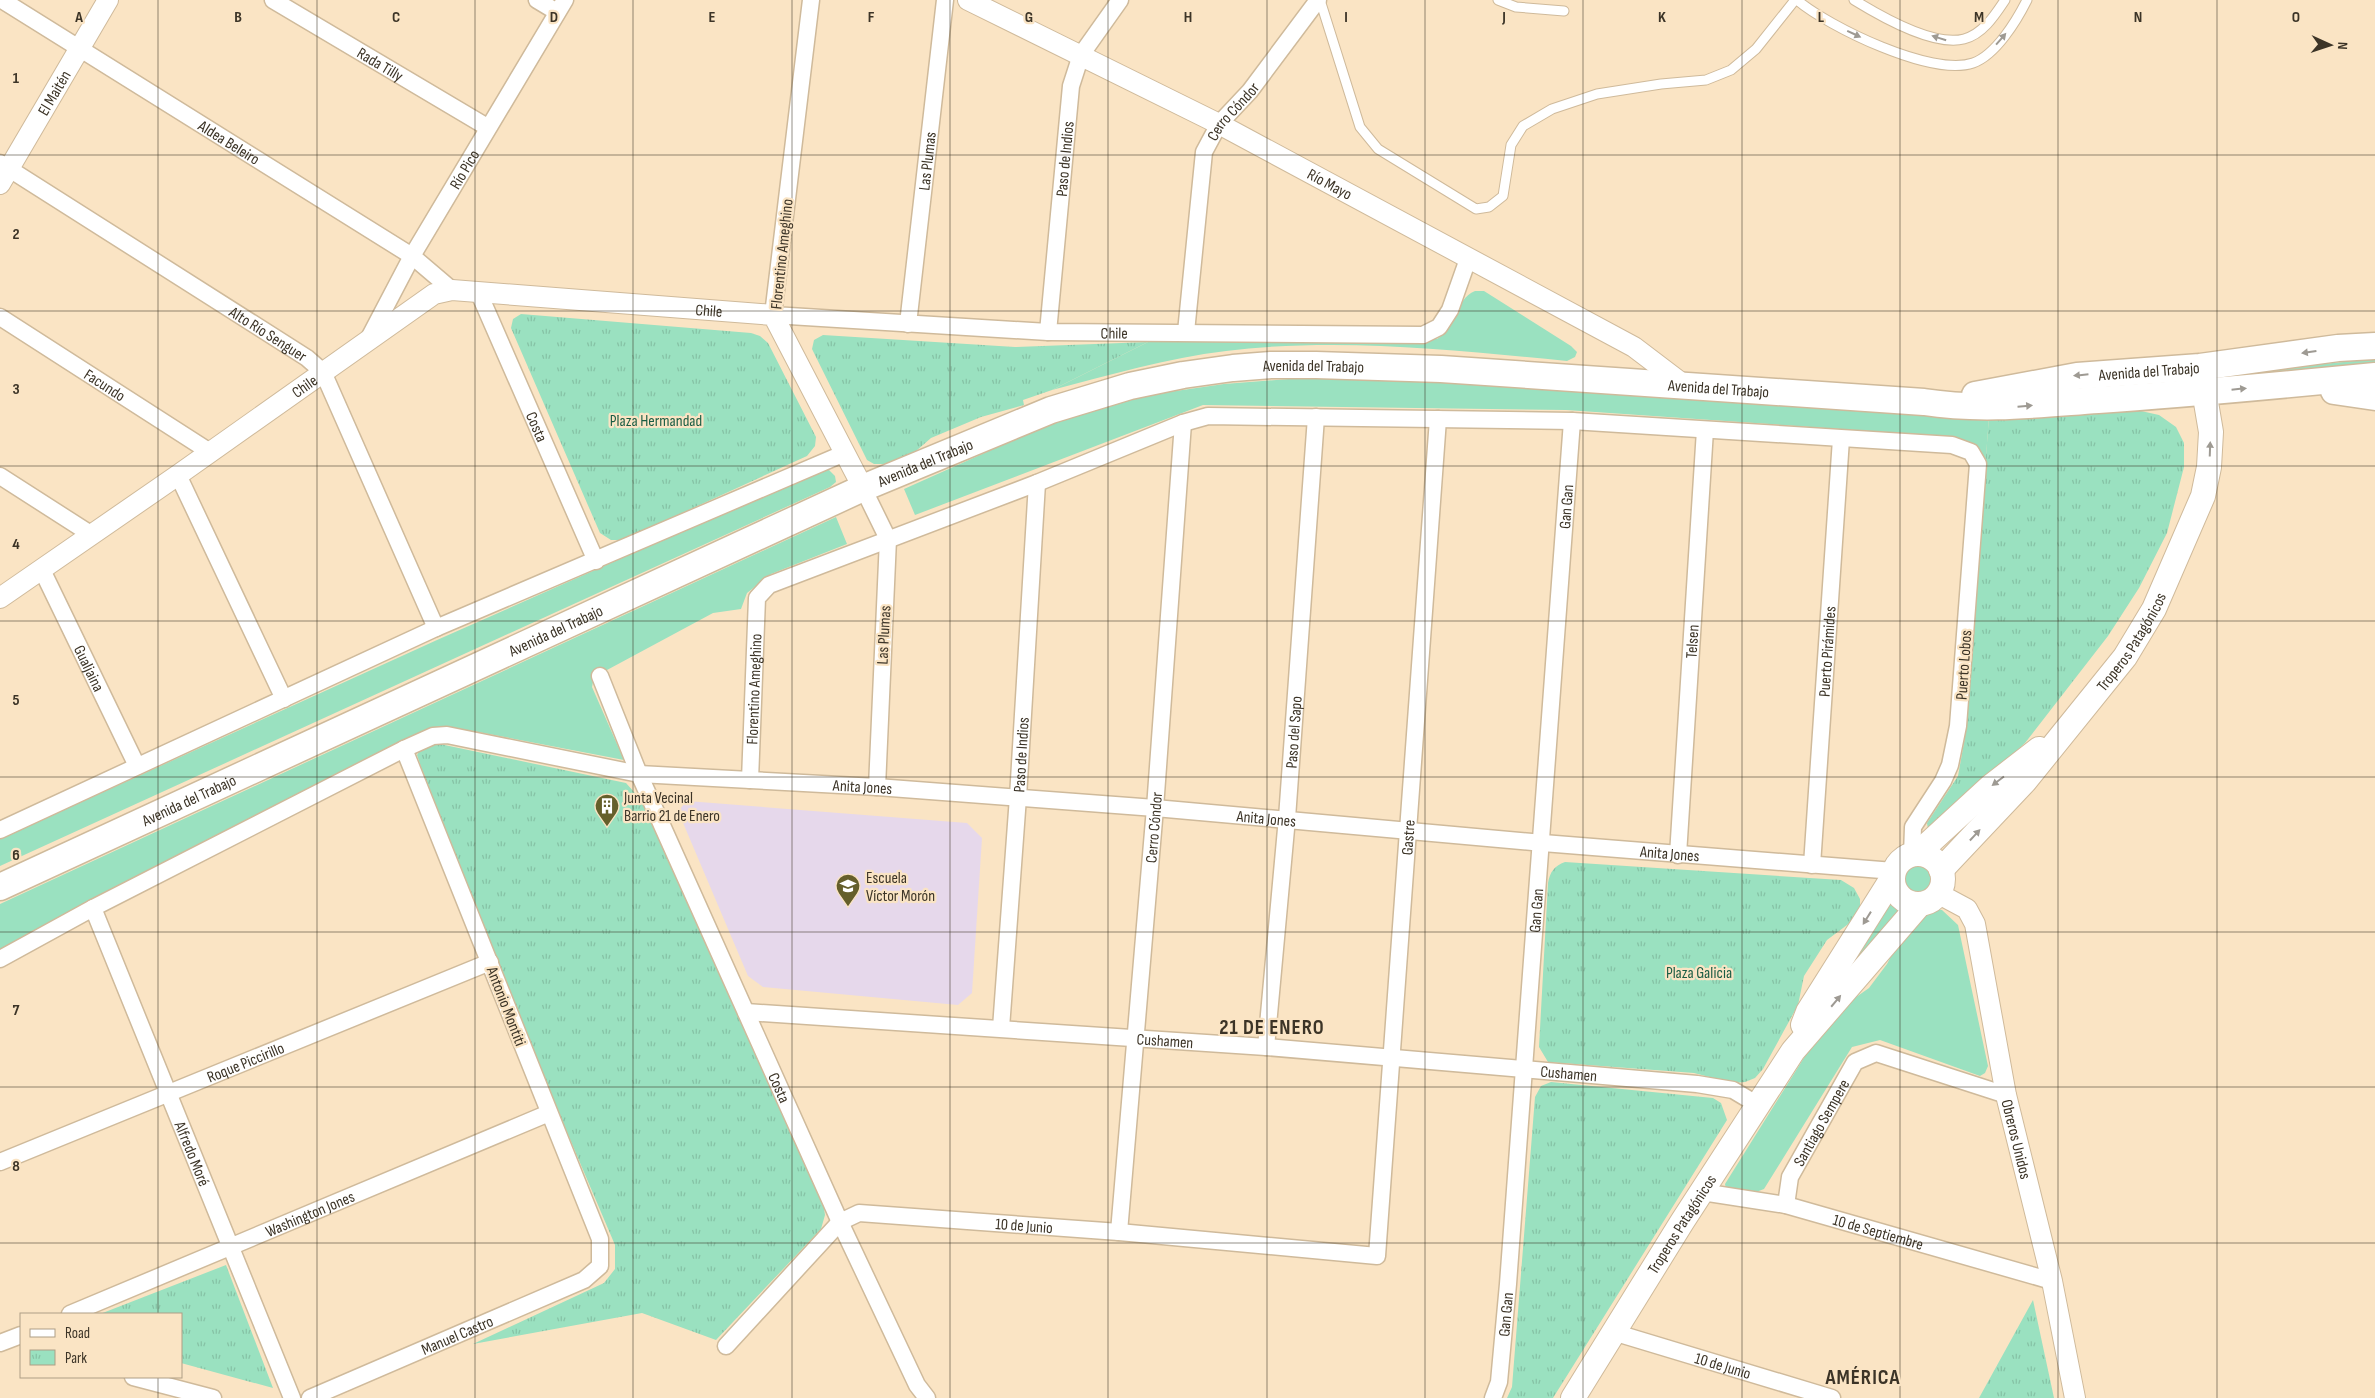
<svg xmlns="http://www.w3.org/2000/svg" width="2375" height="1398" font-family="'Sofia Sans Condensed',sans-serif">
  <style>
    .education { fill: #e6d8eb }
    .grass { fill: #9ae1c0 }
    .park { fill: url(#park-tufts) }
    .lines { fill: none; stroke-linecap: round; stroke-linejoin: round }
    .service-casing { stroke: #cfba9b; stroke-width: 11 }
    .minor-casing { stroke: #cfba9b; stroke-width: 19 }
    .tertiary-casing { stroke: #cfba9b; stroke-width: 22 }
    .secondary-casing { stroke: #cfba9b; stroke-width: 26 }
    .primary-casing { stroke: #cfba9b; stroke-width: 29 }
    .service { stroke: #fff; stroke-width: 9 }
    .minor { stroke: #fff; stroke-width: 16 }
    .tertiary { stroke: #fff; stroke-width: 20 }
    .secondary { stroke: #fff; stroke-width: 24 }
    .primary { stroke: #fff; stroke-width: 26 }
    .oneway { fill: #9e9a93 }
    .grid { fill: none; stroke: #3c3427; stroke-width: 1; stroke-opacity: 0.55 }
    .labels { text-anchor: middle; stroke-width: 4.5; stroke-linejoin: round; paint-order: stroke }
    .street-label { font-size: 16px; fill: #3c3427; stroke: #fae4c4 }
    .park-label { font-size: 16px; fill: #195c43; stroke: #fae4c4 }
    .poi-label { font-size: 16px; fill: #3c3427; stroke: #fae4c4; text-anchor: start }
    .district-label { font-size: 21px; font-weight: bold; letter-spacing: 1px; fill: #3c3427; stroke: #fae4c4 }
    .grid-label { font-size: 16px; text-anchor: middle; font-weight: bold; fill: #3c3427; stroke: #fae4c4; stroke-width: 4.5; stroke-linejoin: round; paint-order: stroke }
  </style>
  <defs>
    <pattern id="park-tufts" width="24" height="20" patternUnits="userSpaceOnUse" patternTransform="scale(1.25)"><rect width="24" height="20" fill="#9ae1c0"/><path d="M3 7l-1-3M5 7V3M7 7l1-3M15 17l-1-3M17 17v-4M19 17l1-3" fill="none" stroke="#86c2a5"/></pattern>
  </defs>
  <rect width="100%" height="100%" fill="#fae4c4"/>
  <path class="education" d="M687,801L967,823L982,838L972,993L958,1005L763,987L748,976L678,811Z"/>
  <path class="grass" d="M1475,291H1484L1571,346L1577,352L1575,357L1567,361C1455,350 1339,337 1226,351C1167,358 1110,375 1052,390L1148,342L1183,339H1437C1460,325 1454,300 1475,291Z
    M2375,359V365L2239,378L2237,375L2239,372Z
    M1301,378H1378L1989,416L1985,471L1973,445L1957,437L1566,410L1203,405L915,515L904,489L1045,426L1148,395L1224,384Z
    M821,470H829L835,476L836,482L830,487L0,866V839L437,640Z
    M836,517L847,544L771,574L747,593L741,609L713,613L594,677L592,687L624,760L473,731L440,729L420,732L198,845L0,950V904Z
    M1903 878a14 14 0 1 1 28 0a14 14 0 1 1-28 0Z
    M1888,902L1900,912L1831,991Z
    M1931,908L1942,910L1958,925L1988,1066L1985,1073L1980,1076L1880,1040L1852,1047L1764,1189L1751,1194L1726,1189L1725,1184L1822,1029L1835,1012L1869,988L1887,964L1901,937Z"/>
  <path class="park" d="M521,314L751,333L760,336L768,343L816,437L815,446L807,456L623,540H611L600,533L511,328L513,319Z
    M823,335L1015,347L1148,342L1052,390L1023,400L1024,405L981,417L931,438L916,451L885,464H874L867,460L812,349L814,340Z
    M2132,409L2159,415L2176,427L2184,443V467L2167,533L2139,588L2108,636L2025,743L1957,806L1928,829L1927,823L1958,776L1965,737L1989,416Z
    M435,743L626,783L642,801L823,1201L825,1215L821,1229L716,1340L642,1313L473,1344L604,1283L615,1269V1245L552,1097L421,767L417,755L422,747Z
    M1565,862L1841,880L1854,888L1860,899V910L1851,922L1827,940L1804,976L1798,1005L1763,1069L1755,1078L1745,1082L1733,1083L1694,1073L1548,1062L1539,1047L1548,883C1550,872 1554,866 1565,862Z
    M1551,1082L1713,1098L1721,1103L1727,1120L1553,1398H1507L1512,1387L1535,1097L1541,1086Z
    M226,1265L273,1388L181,1363V1314H100Z
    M2033,1300L2054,1398H1979Z"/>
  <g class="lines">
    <defs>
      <path id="service" d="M1320,0L1360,127L1378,149L1476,209L1489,207L1503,196L1511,145L1523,126L1552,109L1597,94L1661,84L1706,80L1731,70L1756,49L1795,0
        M1498,0L1516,7L1564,11
        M1797,0C1829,27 1932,77 1973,63C1996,55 2017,20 2027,0
        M1854,0C1880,16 1933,47 1964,39C1983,34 1995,15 2005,0"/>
      <g id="minor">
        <path id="s1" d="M2,0L412,256L452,290"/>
        <path id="s2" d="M273,0L487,127"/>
        <path d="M537,0L557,12"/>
        <path id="s3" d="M811,0L773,315L1048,332L1423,335L1439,327L1450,310L1468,259"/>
        <path id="s4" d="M0,163L307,358L323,372L436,628"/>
        <path id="s5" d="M478,291L596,561"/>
        <path id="s6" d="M0,317L210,452"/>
        <path id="s7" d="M908,324L945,0"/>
        <path id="s8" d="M1048,332L1071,86L1081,55L1120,0"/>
        <path id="s9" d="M1186,332L1204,152L1219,124L1250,91L1318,0"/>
        <path id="s10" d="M368,340L412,256L565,0"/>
        <path d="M178,475L284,699"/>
        <path d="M0,476L92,535"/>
        <path d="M863,488L888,539L877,787"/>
        <path id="s11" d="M42,570L137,766"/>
        <path id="s12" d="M600,676L639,774L840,1222L917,1385L927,1398"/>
        <path id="s13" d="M750,780L757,598L769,585L1037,483L1183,423L1208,416L1572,421L1952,445L1971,452L1978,464L1958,726L1950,765L1943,781L1913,827L1912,855"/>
        <path d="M0,830L436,628L845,453"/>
        <path id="s14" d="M1678,855L1705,430"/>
        <path id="s15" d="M1812,865L1841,439"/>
        <path id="s16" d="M93,908L292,1398"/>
        <path id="s17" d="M0,959L93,908L404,749L433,736L447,735L639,774L877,787L1155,808L1543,843L1894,871"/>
        <path id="s18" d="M746,1012L1266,1047L1697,1084L1733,1090L1758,1105"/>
        <path id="s19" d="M1001,1028L1018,797L1037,483"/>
        <path id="s20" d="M1266,1047L1287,818L1316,417"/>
        <path id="s21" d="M0,1162L490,962"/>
        <path id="s22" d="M1702,1192L1786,1205L2052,1281"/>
        <path id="s23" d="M1786,1205L1790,1177L1855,1062L1876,1053L2006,1095"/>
        <path id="s24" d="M1119,1232L1155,808L1183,423"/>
        <path id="s25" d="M70,1314L549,1113"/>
        <path id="s26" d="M1613,1332L1832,1398"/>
        <path d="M0,1343L21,1335"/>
        <path id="s27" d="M726,1346L840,1222L859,1213L1119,1232L1377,1256L1438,419"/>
        <path d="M133,1377L213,1398"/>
        <path id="s28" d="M310,1398L584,1280L600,1266V1239L404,749"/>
        <path id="s29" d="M1493,1398L1499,1382L1508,1284L1572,421"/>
      </g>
      <g id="tertiary">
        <path id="s30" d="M968,0L1219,124L1634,347L1684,385"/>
        <path id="s31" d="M0,184L108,0"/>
        <path id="s32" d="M0,598L178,475L434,294L452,290L773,315L863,488"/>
        <path id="s33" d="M1939,894L1967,909L1975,924L2006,1095L2052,1281L2075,1398"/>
      </g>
      <g id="secondary">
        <circle cx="1918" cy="879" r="25"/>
        <path d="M1917,854L1990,787L2039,749"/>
        <path id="s34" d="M1941,870L2025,781L2125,657L2154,609L2203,496L2209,467L2211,432L2201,373"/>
        <path d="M1803,1025L1808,1012L1893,877"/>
        <path id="s35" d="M1573,1398L1682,1222L1793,1051L1920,904"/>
      </g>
      <g id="primary">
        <path d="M2334,391L2375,397"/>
        <path id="s36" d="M1975,395L2077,376L2200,367L2338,348L2375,346"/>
        <path id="s37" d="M0,887L863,488L1051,410L1130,386L1183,375L1233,368L1271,365H1316L1441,369L1924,402C1983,411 2040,404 2098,400C2191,394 2283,385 2375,376"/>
      </g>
    </defs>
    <use href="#service" class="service-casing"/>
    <use href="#minor" class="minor-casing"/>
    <use href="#tertiary" class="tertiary-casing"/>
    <use href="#secondary" class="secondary-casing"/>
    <use href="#primary" class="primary-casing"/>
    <use href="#service" class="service"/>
    <use href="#minor" class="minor"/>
    <use href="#tertiary" class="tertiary"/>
    <use href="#secondary" class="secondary"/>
    <use href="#primary" class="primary"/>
  </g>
  <defs><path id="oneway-solid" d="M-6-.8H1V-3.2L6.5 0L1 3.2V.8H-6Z" transform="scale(1.25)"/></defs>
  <g class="oneway">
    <use href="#oneway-solid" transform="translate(1854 34) rotate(25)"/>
    <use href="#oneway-solid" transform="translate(1939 38) rotate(-163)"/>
    <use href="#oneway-solid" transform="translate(2001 39) rotate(-49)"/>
    <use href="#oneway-solid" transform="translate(2309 352) rotate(172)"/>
    <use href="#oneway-solid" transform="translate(2081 375) rotate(174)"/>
    <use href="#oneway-solid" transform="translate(2239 389) rotate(-6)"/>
    <use href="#oneway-solid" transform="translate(2025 406) rotate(-5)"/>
    <use href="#oneway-solid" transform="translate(2210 449) rotate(-88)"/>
    <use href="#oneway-solid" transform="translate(1998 781) rotate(143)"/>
    <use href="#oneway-solid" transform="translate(1975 835) rotate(-47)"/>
    <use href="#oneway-solid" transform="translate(1867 918) rotate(122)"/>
    <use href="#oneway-solid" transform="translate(1836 1001) rotate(-50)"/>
  </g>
  <path class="grid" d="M158,0V1314M317,0V1398M475,0V1398M633,0V1398M792,0V1398M950,0V1398M1108,0V1398M1267,0V1398M1425,0V1398M1583,0V1398M1742,0V1398M1900,0V1398M2058,0V1398M2217,0V1398M0,155H2375M0,311H2375M0,466H2375M0,621H2375M0,777H2375M0,932H2375M0,1087H2375M0,1243H2375M158,1377V1398"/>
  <defs>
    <symbol id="building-pin" viewBox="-11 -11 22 30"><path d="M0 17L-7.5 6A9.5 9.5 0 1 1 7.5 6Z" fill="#655f2b" stroke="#fae4c4"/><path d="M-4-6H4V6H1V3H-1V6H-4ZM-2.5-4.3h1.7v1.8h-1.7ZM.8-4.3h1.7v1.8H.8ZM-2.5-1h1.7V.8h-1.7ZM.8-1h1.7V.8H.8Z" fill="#fff"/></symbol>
    <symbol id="school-pin" viewBox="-11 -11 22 30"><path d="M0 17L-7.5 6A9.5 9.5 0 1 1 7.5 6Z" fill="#655f2b" stroke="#fae4c4"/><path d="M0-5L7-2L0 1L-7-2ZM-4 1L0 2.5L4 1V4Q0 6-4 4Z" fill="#fff"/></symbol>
  </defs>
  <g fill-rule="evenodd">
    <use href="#building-pin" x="593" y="792" width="28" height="38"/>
    <use href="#school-pin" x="834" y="872" width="28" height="38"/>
  </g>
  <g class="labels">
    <g class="street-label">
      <text dy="6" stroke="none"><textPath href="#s2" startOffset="125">Rada Tilly</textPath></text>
      <text dy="6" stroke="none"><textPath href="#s31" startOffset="106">El Maitén</textPath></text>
      <text dy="6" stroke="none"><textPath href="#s9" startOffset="231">Cerro Cóndor</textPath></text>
      <text dy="6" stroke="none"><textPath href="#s1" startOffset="268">Aldea Beleiro</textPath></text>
      <text dy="6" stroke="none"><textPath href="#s8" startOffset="174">Paso de Indios</textPath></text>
      <text dy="6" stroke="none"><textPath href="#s7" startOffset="164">Las Plumas</textPath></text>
      <text dy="6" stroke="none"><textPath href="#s10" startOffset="196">Río Pico</textPath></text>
      <text dy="6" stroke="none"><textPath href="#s30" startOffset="406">Río Mayo</textPath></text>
      <text transform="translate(781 254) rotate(-84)" y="6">Florentino Ameghino</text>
      <text dy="6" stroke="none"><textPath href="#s32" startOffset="806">Chile</textPath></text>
      <text dy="6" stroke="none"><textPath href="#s3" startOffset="659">Chile</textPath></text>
      <text dy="6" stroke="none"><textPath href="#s4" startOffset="318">Alto Río Senguer</textPath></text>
      <text dy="6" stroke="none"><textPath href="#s37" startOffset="1422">Avenida del Trabajo</textPath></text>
      <text dy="6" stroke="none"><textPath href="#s36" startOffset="176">Avenida del Trabajo</textPath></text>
      <text dy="6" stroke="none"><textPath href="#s6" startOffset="125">Facundo</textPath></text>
      <text dy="6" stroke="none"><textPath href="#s32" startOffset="371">Chile</textPath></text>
      <text dy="6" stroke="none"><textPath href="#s37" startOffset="1828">Avenida del Trabajo</textPath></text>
      <text dy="6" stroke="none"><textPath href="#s5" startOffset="148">Costa</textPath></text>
      <text dy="6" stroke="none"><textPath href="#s37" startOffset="1018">Avenida del Trabajo</textPath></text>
      <text dy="6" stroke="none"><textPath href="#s29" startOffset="895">Gan Gan</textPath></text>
      <text dy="6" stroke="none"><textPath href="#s37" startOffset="612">Avenida del Trabajo</textPath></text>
      <text transform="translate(883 635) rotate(-87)" y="6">Las Plumas</text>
      <text dy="6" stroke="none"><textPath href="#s34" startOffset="298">Troperos Patagónicos</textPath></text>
      <text dy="6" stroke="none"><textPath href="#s14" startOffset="214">Telsen</textPath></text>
      <text dy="6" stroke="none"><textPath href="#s15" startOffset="214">Puerto Pirámides</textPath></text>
      <text transform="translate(1963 665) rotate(-86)" y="6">Puerto Lobos</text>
      <text dy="6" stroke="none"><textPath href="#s11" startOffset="109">Gualjaina</textPath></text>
      <text dy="6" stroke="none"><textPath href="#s13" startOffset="91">Florentino Ameghino</textPath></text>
      <text dy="6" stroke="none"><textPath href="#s20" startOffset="316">Paso del Sapo</textPath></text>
      <text dy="6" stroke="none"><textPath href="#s19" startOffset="274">Paso de Indios</textPath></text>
      <text dy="6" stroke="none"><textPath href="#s17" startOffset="921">Anita Jones</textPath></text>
      <text dy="6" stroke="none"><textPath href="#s37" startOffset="208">Avenida del Trabajo</textPath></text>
      <text dy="6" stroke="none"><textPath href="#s17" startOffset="1326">Anita Jones</textPath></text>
      <text dy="6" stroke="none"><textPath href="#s24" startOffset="406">Cerro Cóndor</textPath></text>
      <text dy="6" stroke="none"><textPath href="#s27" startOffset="1129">Gastre</textPath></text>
      <text dy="6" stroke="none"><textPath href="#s17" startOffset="1731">Anita Jones</textPath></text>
      <text dy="6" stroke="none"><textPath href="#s29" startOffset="490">Gan Gan</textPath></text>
      <text transform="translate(507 1006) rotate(69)" y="6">Antonio Montiti</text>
      <text dy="6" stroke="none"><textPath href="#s18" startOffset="420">Cushamen</textPath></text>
      <text dy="6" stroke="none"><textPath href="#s21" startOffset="265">Roque Piccirillo</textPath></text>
      <text dy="6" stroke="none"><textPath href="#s18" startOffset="825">Cushamen</textPath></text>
      <text dy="6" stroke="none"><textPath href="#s12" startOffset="449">Costa</textPath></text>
      <text dy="6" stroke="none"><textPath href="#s23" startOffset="91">Santiago Sempere</textPath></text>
      <text dy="6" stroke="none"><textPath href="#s33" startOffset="268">Obreros Unidos</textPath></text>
      <text dy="6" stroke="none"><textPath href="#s16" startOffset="265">Alfredo Moré</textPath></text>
      <text dy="6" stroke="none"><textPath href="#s25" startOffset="260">Washington Jones</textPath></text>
      <text dy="6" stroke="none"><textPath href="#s35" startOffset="205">Troperos Patagónicos</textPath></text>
      <text dy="6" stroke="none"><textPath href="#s27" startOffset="355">10 de Junio</textPath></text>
      <text dy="6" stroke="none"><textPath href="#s22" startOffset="181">10 de Septiembre</textPath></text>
      <text dy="6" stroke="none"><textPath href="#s29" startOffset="85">Gan Gan</textPath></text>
      <text dy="6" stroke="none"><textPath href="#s28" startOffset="160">Manuel Castro</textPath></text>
      <text dy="6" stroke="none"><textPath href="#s26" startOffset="115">10 de Junio</textPath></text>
    </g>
    <g class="park-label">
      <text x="656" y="426">Plaza Hermandad</text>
      <text x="1699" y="978">Plaza Galicia</text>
    </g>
    <g class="poi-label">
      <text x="624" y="803">Junta Vecinal<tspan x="624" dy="18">Barrio 21 de Enero</tspan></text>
      <text x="866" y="883">Escuela<tspan x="866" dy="18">Víctor Morón</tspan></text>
    </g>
    <g class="district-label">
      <text x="1272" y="1034">21 DE ENERO</text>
      <text x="1863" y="1384">AMÉRICA</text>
    </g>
  </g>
  <g class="grid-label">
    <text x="79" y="22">A</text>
    <text x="238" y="22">B</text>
    <text x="396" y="22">C</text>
    <text x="554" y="22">D</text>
    <text x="712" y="22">E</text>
    <text x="871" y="22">F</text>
    <text x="1029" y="22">G</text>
    <text x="1188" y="22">H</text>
    <text x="1346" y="22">I</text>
    <text x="1504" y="22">J</text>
    <text x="1662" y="22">K</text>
    <text x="1821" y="22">L</text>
    <text x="1979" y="22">M</text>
    <text x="2138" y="22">N</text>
    <text x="2296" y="22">O</text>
    <text x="16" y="83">1</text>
    <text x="16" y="239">2</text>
    <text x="16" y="394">3</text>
    <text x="16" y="549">4</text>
    <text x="16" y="705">5</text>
    <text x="16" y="860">6</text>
    <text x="16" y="1015">7</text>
    <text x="16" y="1171">8</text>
  </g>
  <rect x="20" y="1313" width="162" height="65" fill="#fae4c4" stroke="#ae9e85"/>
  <rect x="30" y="1329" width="25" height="8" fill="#ffffff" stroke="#ae9e85"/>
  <text x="65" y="1338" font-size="15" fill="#3c3427">Road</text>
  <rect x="30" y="1350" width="25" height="15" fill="url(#park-tufts)" stroke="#ae9e85"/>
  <text x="65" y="1363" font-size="15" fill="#3c3427">Park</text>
  <g transform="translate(2330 45) rotate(93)" stroke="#fae4c4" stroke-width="4" paint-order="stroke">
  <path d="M0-4L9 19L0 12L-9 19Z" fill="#3c3427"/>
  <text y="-8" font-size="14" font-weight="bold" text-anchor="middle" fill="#3c3427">N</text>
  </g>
</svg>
